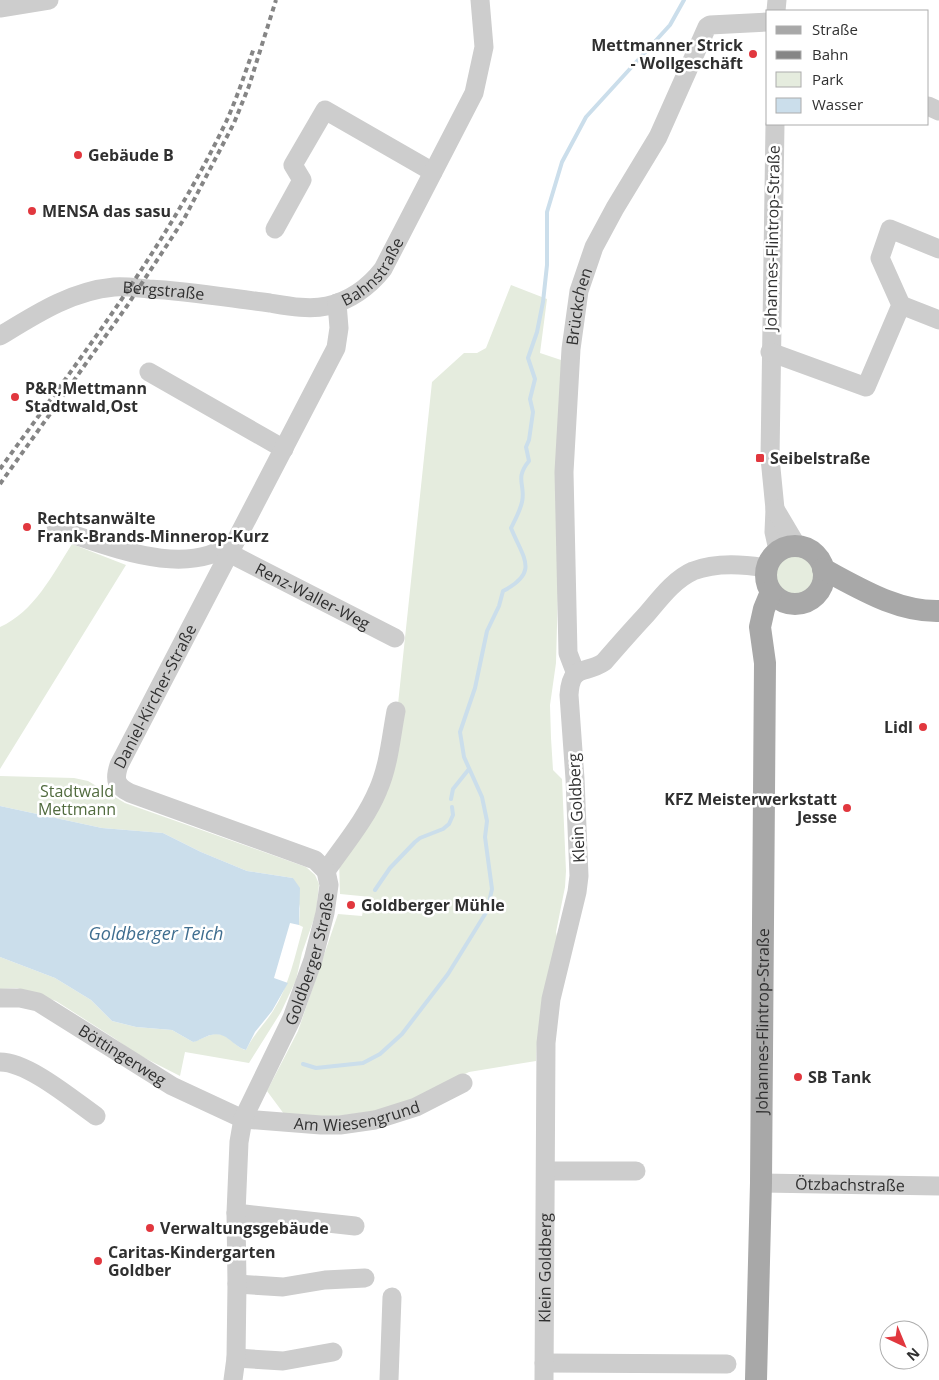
<svg xmlns="http://www.w3.org/2000/svg" width="939" height="1380" font-family="'Open Sans',sans-serif">
  <style>
    .green { fill: #e5ecde }
    .water { fill: #cbdeeb }
    .lines { fill: none; stroke-linecap: round; stroke-linejoin: round }
    .stream { stroke: #cbdeeb; stroke-width: 4 }
    .minor { stroke: #cdcdcd; stroke-width: 19 }
    .major { stroke: #a8a8a8; stroke-width: 22 }
    .rail { stroke: #858585; stroke-width: 4; stroke-dasharray: 5 4; stroke-linecap: butt }
    .poi-dot { fill: #e1373e; stroke: #fff; stroke-width: 2 }
    .labels { text-anchor: middle; stroke-width: 5; stroke-linejoin: round; paint-order: stroke }
    .poi-label { font-size: 16px; font-weight: bold; fill: #303030; stroke: #fff; text-anchor: start }
    .street-label { font-size: 16px; fill: #303030; stroke: #fff }
    .park-label { font-size: 16px; fill: #516b3e; stroke: #fff }
    .water-label { font-size: 18px; font-style: italic; fill: #3f6e90; stroke: #fff }
  </style>
  <rect width="100%" height="100%" fill="#fff"/>
  <path class="green" d="M511,285L547,299L540,353L564,361L556,663L550,705L551,738L553,770L562,779L566,871L565,887L556,932L557,937L537,1043L536,1061L469,1072L396,1108L324,1118L284,1114L267,1091L298,1031L338,914L362,916L364,905H370L371,897L340,894L339,860L392,761L432,382L464,353H477L486,348Z
    M72,544L126,565L0,769V627C34,612 53,574 72,544Z
    M773 575a22 22 0 1 1 44 0a22 22 0 1 1-44 0Z
    M0,776L74,778L88,781L125,803L306,867L315,875L319,884L316,913L302,953L296,980L281,1012L249,1063L185,1052L180,1076L135,1053L114,1038L56,1001L17,988L0,989V957L55,978L91,1000L112,1021L136,1027L172,1030L193,1042C200,1040 207,1035 215,1034C229,1033 234,1047 246,1050C253,1035 264,1025 273,1011C289,986 295,956 303,927L299,925L300,908L293,878L247,871L201,852L163,833L102,828L0,806Z"/>
  <path class="water" d="M0,806L102,828L163,833L201,852L247,871L293,878L300,888L299,925L290,923L274,978L288,983L272,1011L255,1032L246,1050C233,1047 227,1031 211,1035C205,1036 199,1041 193,1042L172,1030L136,1027L112,1021L91,1000L55,978L0,957Z"/>
  <g class="lines">
    <path class="stream" d="M451,799L453,789L469,769
      M375,890L390,868L415,842L420,838L443,829L449,824L453,815L452,807
      M303,1064L316,1068L363,1063L380,1054L402,1034L448,974L487,911L492,889L485,837L487,821L482,797L464,757L460,732L475,688L487,631L499,606L503,591C540,572 523,558 511,528C515,520 520,511 522,502C526,485 514,479 529,461L526,447L529,440L533,412L530,399L535,379L528,358L537,332L543,302L547,265V212L562,162L586,117L670,25L684,0"/>
    <g class="minor">
      <path d="M0,8L49,0"/>
      <path d="M776,11L777,0"/>
      <path d="M928,106L939,111"/>
      <path d="M775,124L770,458L775,509L774,532L778,550"/>
      <path d="M275,229L302,180L293,165L325,110L433,172"/>
      <path d="M901,305L939,320"/>
      <path id="s1" d="M0,336C36,314 71,291 114,287C125,286 137,288 149,289C189,291 229,298 270,303C288,306 309,310 327,306C349,301 369,287 383,269L474,93L484,47L480,0"/>
      <path d="M770,352L866,387L901,305L880,258L890,229L939,249"/>
      <path d="M149,372L284,449"/>
      <path d="M775,509L797,546"/>
      <path d="M56,529C108,545 187,581 235,541"/>
      <path id="s2" d="M229,553L395,638"/>
      <path id="s3" d="M576,674L568,653L564,472L571,349L579,291L594,247L615,208L658,137L707,27L710,25L768,22"/>
      <path d="M326,871C344,845 366,819 378,790C389,765 391,737 396,711"/>
      <path id="s4" d="M0,998H20L38,1002L172,1086L243,1119L321,1125H340L375,1120L416,1107L463,1083"/>
      <path d="M0,1062C28,1062 72,1099 96,1116"/>
      <path d="M546,1171H636"/>
      <path id="s5" d="M761,1183L939,1186"/>
      <path d="M236,1213L355,1226"/>
      <path d="M237,1284L283,1287L325,1280L365,1278"/>
      <path d="M236,1358L283,1361L333,1352"/>
      <path d="M544,1363L727,1364"/>
      <path id="s6" d="M233,1380L236,1358L237,1284L236,1213L239,1142L243,1119L292,1018L313,960L325,913L329,885L326,871L315,860L130,793C116,786 114,780 119,765L336,348L339,328L337,303"/>
      <path d="M389,1380L392,1297"/>
      <path id="s7" d="M544,1380L546,1043L551,999L577,892L579,876L575,779L569,695C571,663 585,675 604,662C617,647 631,631 645,616C659,600 673,580 693,571C716,562 743,564 766,568"/>
    </g>
    <g class="major">
      <circle cx="795" cy="575" r="29"/>
      <path d="M823,569C859,588 897,612 939,611"/>
      <path id="s8" d="M756,1380L761,1183L765,663L760,627L764,609L771,592"/>
    </g>
    <path class="rail" d="M0,469C81,357 166,247 226,122C237,98 245,73 254,48
      M0,484L127,306L184,219L234,123L249,86L276,0"/>
  </g>
  <g class="poi-dot">
    <circle cx="753" cy="54" r="5"/>
    <circle cx="78" cy="155" r="5"/>
    <circle cx="32" cy="211" r="5"/>
    <circle cx="15" cy="397" r="5"/>
    <rect x="755" y="453" width="10" height="10" rx="2.5"/>
    <circle cx="27" cy="527" r="5"/>
    <circle cx="923" cy="727" r="5"/>
    <circle cx="847" cy="808" r="5"/>
    <circle cx="351" cy="905" r="5"/>
    <circle cx="798" cy="1077" r="5"/>
    <circle cx="150" cy="1228" r="5"/>
    <circle cx="98" cy="1261" r="5"/>
  </g>
  <g class="labels">
    <g class="poi-label">
      <text x="743" y="51" text-anchor="end">Mettmanner Strick<tspan x="743" dy="18">- Wollgeschäft</tspan></text>
      <text x="88" y="161">Gebäude B</text>
      <text x="42" y="217">MENSA das sasu</text>
      <text x="25" y="394">P&amp;R,Mettmann<tspan x="25" dy="18">Stadtwald,Ost</tspan></text>
      <text x="770" y="464">Seibelstraße</text>
      <text x="37" y="524">Rechtsanwälte<tspan x="37" dy="18">Frank-Brands-Minnerop-Kurz</tspan></text>
      <text x="913" y="733" text-anchor="end">Lidl</text>
      <text x="837" y="805" text-anchor="end">KFZ Meisterwerkstatt<tspan x="837" dy="18">Jesse</tspan></text>
      <text x="361" y="911">Goldberger Mühle</text>
      <text x="808" y="1083">SB Tank</text>
      <text x="160" y="1234">Verwaltungsgebäude</text>
      <text x="108" y="1258">Caritas-Kindergarten<tspan x="108" dy="18">Goldber</tspan></text>
    </g>
    <g class="street-label">
      <text transform="translate(772 238) rotate(-89)" y="6">Johannes-Flintrop-Straße</text>
      <text dy="6" stroke="none"><textPath href="#s1" startOffset="399">Bahnstraße</textPath></text>
      <text dy="6" stroke="none"><textPath href="#s1" startOffset="175">Bergstraße</textPath></text>
      <text dy="6" stroke="none"><textPath href="#s3" startOffset="370">Brückchen</textPath></text>
      <text dy="6" stroke="none"><textPath href="#s2" startOffset="94">Renz-Waller-Weg</textPath></text>
      <text dy="6" stroke="none"><textPath href="#s6" startOffset="851">Daniel-Kircher-Straße</textPath></text>
      <text transform="translate(576 808) rotate(-93)" y="6">Klein Goldberg</text>
      <text dy="6" stroke="none"><textPath href="#s6" startOffset="436">Goldberger Straße</textPath></text>
      <text dy="6" stroke="none"><textPath href="#s8" startOffset="359">Johannes-Flintrop-Straße</textPath></text>
      <text dy="6" stroke="none"><textPath href="#s4" startOffset="138">Böttingerweg</textPath></text>
      <text dy="6" stroke="none"><textPath href="#s4" startOffset="390">Am Wiesengrund</textPath></text>
      <text dy="6" stroke="none"><textPath href="#s5" startOffset="89">Ötzbachstraße</textPath></text>
      <text dy="6" stroke="none"><textPath href="#s7" startOffset="112">Klein Goldberg</textPath></text>
    </g>
    <g class="park-label">
      <text x="77" y="797">Stadtwald<tspan x="77" dy="18">Mettmann</tspan></text>
    </g>
    <g class="water-label">
      <text x="156" y="940">Goldberger Teich</text>
    </g>
  </g>
  <rect x="766" y="10" width="162" height="115" fill="#ffffff" stroke="#acacac"/>
  <rect x="776" y="26" width="25" height="8" fill="#a8a8a8" stroke="#acacac"/>
  <text x="812" y="35" font-size="15" fill="#303030">Straße</text>
  <rect x="776" y="51" width="25" height="8" fill="#858585" stroke="#acacac"/>
  <text x="812" y="60" font-size="15" fill="#303030">Bahn</text>
  <rect x="776" y="72" width="25" height="15" fill="#e5ecde" stroke="#acacac"/>
  <text x="812" y="85" font-size="15" fill="#303030">Park</text>
  <rect x="776" y="98" width="25" height="15" fill="#cbdeeb" stroke="#acacac"/>
  <text x="812" y="110" font-size="15" fill="#303030">Wasser</text>
  <g transform="translate(904 1345) rotate(136)"><circle r="24" fill="#ffffff" stroke="#acacac"/>
  <path d="M0-4L9 19L0 12L-9 19Z" fill="#e1373e"/>
  <text y="-8" font-size="14" font-weight="bold" text-anchor="middle" fill="#303030">N</text>
  </g>
</svg>
